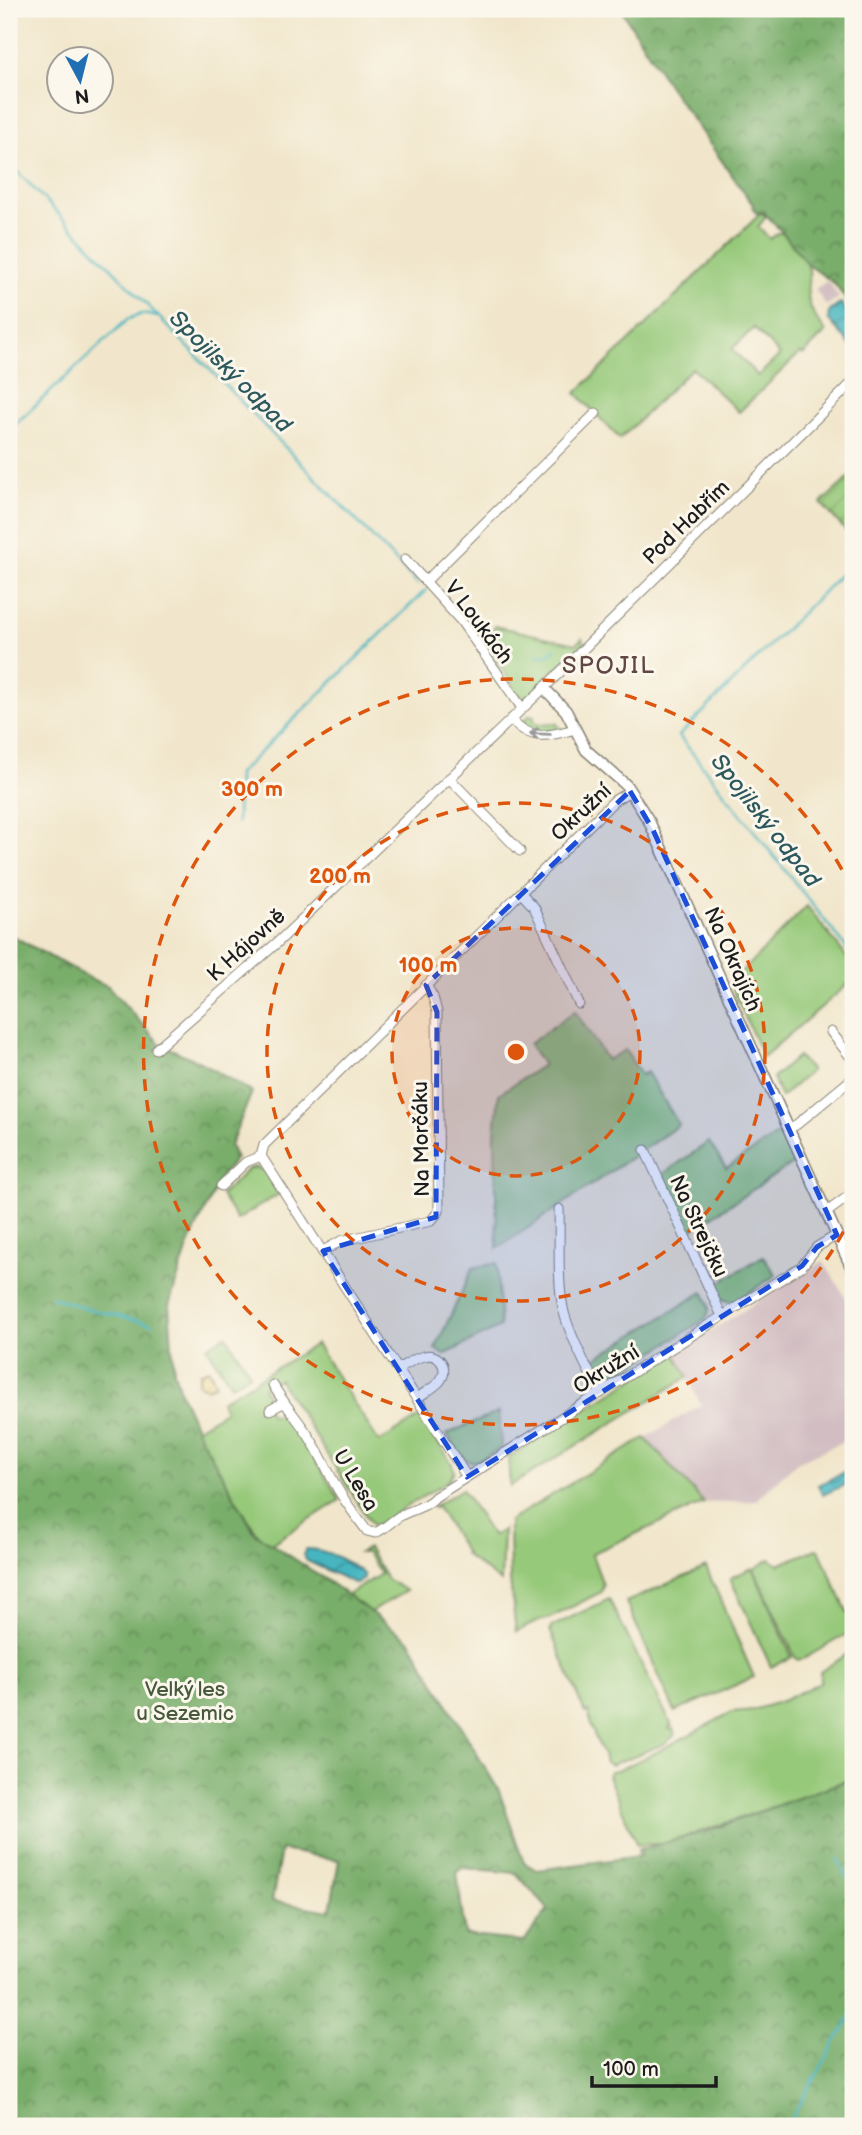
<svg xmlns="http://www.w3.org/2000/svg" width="862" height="2135" font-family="'Balsamiq Sans',sans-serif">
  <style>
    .industrial { fill: #d2bec2 }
    .green { fill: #97c97a; stroke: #5a724b; stroke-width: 2; fill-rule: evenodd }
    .forest { fill: url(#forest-crowns); stroke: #4a6443; stroke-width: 2; fill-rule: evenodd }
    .sand { fill: url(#sand-dots); stroke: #857b5d; stroke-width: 2 }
    .garden { fill: url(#garden-furrows); stroke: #5a724b; stroke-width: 2 }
    .water { fill: url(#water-waves); stroke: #31686e; stroke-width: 2 }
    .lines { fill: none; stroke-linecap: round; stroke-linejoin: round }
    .stream { stroke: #46b5c0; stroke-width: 2.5 }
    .minor-casing { stroke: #868174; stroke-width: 11 }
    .tertiary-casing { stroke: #868174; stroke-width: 13 }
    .minor { stroke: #fff; stroke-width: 9 }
    .tertiary { stroke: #fff; stroke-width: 10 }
    .oneway { stroke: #999 }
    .marked { fill: #1d4ed8; fill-opacity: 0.2; stroke: #1d4ed8; stroke-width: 5; stroke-dasharray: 14 9; stroke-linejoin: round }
    .ring { fill: none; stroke: #de560d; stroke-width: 3.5; stroke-dasharray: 12 9 }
    .labels { text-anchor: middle; stroke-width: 6; stroke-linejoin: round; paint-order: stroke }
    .street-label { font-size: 21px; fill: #1c1c1c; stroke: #fbf7ec }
    .park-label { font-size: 21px; fill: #47593d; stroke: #fbf7ec }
    .water-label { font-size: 23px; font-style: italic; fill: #2d595e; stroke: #fbf7ec }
    .quarter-label { font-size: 24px; letter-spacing: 2px; fill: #604744; stroke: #fbf7ec }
    .centre { fill: #de560d; stroke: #fbf7ec; stroke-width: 3.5 }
    .ring-label { font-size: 21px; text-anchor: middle; font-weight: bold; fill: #de560d; stroke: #fbf7ec; stroke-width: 6; stroke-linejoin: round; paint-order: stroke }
  </style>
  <defs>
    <pattern id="forest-crowns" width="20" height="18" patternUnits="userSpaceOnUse" patternTransform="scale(1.75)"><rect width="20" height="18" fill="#79ad6a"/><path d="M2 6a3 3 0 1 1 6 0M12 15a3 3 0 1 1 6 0" fill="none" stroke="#628c56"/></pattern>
    <pattern id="sand-dots" width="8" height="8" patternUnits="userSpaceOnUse" patternTransform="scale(1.75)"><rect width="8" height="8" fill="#eeda9e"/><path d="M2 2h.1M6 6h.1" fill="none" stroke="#ccba88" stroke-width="1.8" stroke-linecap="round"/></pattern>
    <pattern id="garden-furrows" width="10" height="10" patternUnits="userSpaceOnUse" patternTransform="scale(1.75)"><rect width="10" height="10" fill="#97c97a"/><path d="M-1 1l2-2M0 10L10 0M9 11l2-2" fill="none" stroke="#82ac69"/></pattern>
    <pattern id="water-waves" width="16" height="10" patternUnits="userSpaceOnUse" patternTransform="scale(1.75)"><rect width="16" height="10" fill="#46b5c0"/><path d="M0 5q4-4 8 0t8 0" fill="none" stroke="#3a929b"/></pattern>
  </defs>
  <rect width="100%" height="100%" fill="#fbf7ec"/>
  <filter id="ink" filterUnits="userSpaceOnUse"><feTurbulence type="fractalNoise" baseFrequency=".0143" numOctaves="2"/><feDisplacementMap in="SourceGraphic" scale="14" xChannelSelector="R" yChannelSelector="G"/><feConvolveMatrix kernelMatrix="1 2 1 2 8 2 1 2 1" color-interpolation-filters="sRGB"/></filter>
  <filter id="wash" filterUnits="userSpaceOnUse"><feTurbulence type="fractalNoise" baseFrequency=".00686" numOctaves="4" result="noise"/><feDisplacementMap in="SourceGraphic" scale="28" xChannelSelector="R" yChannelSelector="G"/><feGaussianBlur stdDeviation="1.57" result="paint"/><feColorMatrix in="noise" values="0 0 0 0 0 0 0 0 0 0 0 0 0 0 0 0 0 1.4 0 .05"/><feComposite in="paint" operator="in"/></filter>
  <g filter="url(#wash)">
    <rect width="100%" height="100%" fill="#f1e6cb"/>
    <path class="industrial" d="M828,281L839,298L826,306L815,289Z
      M823,1261L853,1309V1437L797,1462L755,1501L704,1503L645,1438L701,1405L675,1353Z"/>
    <path class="green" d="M762,212L765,218L758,227L770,239L778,233H783C791,244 806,256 809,270C810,275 808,280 808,286C806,305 815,318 826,332L803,355L800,353L739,412L692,368L620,439L576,393ZM754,328L780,355L758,376L732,349Z
      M495,626L576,644L582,638L585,643L529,697L518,698L513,691V685L489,650L484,649L476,635L480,632L484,637Z
      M530,715L534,716V720L537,724L556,723L562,730C548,733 532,734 521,723Z
      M807,906L853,965V968L852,966L849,969L853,974V980L763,1057L730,984Z
      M575,1011L607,1060L625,1050L641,1075L647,1072L679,1125L497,1249L495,1134L499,1094L543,1065L529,1044Z
      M798,1056L811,1071L781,1097L773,1078Z
      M782,1132L797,1161L689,1231L663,1174L709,1142L726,1168Z
      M255,1167L265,1171L279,1194L237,1220L221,1195L248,1169Z
      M763,1256L776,1275L736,1301L730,1302L720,1298L714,1286Z
      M497,1263L500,1327L444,1355L435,1349L473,1268Z
      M703,1292C708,1302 713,1311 704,1320L617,1375C603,1379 597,1373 591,1361Z
      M226,1335L250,1374L231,1385L207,1347Z
      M316,1344L379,1442L421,1416L452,1464L454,1471L448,1481L377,1525H372L279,1379L263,1388L271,1401L265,1405L272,1416L281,1412L287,1415L340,1500L266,1547L192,1431L225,1411L221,1401Z
      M675,1353L688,1377L510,1486L508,1458Z
      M499,1412L501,1448C466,1469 469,1467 447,1434Z
      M645,1438L704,1503L593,1553L592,1555L603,1585L601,1592L548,1619L540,1620L516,1632L510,1580L509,1521Z
      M462,1489L492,1536L503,1530L501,1582L464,1554L466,1553L437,1507L434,1508L433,1507Z
      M368,1548L387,1579L406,1591L370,1612L347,1595L381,1574L367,1553H359Z
      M816,1549L819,1550L849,1616L850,1632L805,1658L798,1660L795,1657L754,1569L770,1559L778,1565Z
      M706,1567L754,1677L675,1712L626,1602Z
      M752,1568L792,1657L771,1667L730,1578Z
      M609,1599L672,1726L668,1728L670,1730L673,1729L675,1735L664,1744L611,1765L606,1762L591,1727L589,1712L585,1713L550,1630L551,1627Z
      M853,1650V1778L831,1787L667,1843L637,1845L608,1776L610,1771L618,1770L655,1753L732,1712L753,1710L782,1701L819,1683L821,1680L820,1672Z"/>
    <path class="forest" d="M621,9H853V310L834,283L807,264L783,233L763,212L758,214L754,211L753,205L668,85Z
      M9,934L89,978L108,986L160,1044L200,1062L252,1092L230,1146L236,1158L220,1178L189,1244L169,1305L174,1372L181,1394L199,1434L255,1533L325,1579L410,1641L499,1791L524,1863L537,1870L640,1856L638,1850L707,1831L853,1778V2126H9ZM281,1850L339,1860L330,1911L272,1901ZM463,1868L516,1873L548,1909L524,1942L465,1935L457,1872Z"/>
    <path class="sand" d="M208,1369L216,1384L207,1388L199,1385L198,1382L200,1373Z"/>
    <path class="garden" d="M853,474V539L821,503Z"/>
    <path class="water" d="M841,303L853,320V348L828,319L829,312Z
      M851,1469L853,1481L823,1495L818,1485Z
      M306,1549C325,1548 350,1562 364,1575V1579L356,1584L307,1561L303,1555Z"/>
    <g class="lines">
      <path class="stream" d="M9,163L158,316
        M9,430L128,319L142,314L159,317L418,584
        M853,562L679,736L853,956
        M536,655L547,656L555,649
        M237,823L238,774L426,590
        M52,1297L84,1308L152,1324
        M837,1858L853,1888
        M787,2126L853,2012"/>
    </g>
  </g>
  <g filter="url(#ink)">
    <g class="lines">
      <defs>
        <path id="minor" d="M405,559L461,621L522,708
          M426,581L596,413
          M511,719C531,742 548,736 575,729
          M449,778L520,851
          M521,893L534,907L579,1004
          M831,1032L853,1060
          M156,1049L278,942L544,688L853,382
          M789,1128L796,1125L853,1078
          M645,1150L722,1316
          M261,1156L467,1477
          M221,1186L246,1162L261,1156L264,1145L615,800L630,791
          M559,1209C560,1240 557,1279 563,1308C567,1329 589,1374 601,1393
          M827,1212L853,1193
          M323,1251L341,1241L431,1221L439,1211L437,1012L433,997L426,985
          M398,1369C406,1364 415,1358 424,1356C439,1352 450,1368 440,1381C434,1388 424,1393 417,1398
          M273,1385C285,1406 301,1422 313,1443C322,1457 328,1472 336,1486C345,1502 356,1516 367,1531L375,1533C385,1529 391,1521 400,1516C410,1510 427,1507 435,1497L802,1266L817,1247L837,1235
          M270,1410L283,1403"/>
        <path id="tertiary" d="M544,688L566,711L586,750L626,785L649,821L853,1271"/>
      </defs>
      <use href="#minor" class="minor-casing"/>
      <use href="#tertiary" class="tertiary-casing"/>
      <use href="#minor" class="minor"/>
      <use href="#tertiary" class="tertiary"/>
    </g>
    <defs><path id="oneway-shaft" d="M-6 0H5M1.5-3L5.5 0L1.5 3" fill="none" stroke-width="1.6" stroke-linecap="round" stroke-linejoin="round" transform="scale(1.75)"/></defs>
    <use class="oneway" href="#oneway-shaft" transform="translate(540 734) rotate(-178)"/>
  </g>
  <path class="marked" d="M630,791L653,830L837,1235L817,1247L802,1266L467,1477L323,1251L436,1217L437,1012L426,985Z"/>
  <circle cx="516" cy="1052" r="124" fill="#de560d" fill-opacity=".12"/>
  <g class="ring">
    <circle cx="516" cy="1052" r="124"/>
    <circle cx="516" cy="1052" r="249"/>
    <path d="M853 1213A373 373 0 1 1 853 891"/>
  </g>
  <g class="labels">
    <g class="street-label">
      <text transform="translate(686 522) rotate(-44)" y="7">Pod Habřím</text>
      <text transform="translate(479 622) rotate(53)" y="7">V Loukách</text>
      <text transform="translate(581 812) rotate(-43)" y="7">Okružní</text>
      <text transform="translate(246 945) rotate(-42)" y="7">K Hájovně</text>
      <text transform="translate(733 959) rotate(66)" y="7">Na Okrajích</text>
      <text transform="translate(421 1139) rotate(-91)" y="7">Na Morčáku</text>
      <text transform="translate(699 1226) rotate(65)" y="7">Na Strejčku</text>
      <text transform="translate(606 1369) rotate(-32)" y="7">Okružní</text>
      <text transform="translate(356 1480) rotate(59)" y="7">U Lesa</text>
    </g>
    <g class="park-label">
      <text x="185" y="1696">Velký les<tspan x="185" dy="24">u Sezemic</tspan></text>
    </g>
    <g class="water-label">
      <text transform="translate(231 371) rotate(45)" y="8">Spojilský odpad</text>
      <text transform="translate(766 820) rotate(52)" y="8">Spojilský odpad</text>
    </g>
    <g class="quarter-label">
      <text x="609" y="673">SPOJIL</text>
    </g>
  </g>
  <circle cx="516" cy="1052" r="10" class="centre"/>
  <g class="ring-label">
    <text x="252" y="796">300 m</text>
    <text x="340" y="883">200 m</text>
    <text x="428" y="972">100 m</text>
  </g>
  <rect width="862" height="2135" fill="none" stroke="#fbf7ec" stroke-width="35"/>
  <g transform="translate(80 80) rotate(173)"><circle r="33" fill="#fbf7ec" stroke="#a29f99" stroke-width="2"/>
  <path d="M0-5L12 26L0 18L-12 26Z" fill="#1f6fb2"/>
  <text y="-10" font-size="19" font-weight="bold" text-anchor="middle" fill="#1c1c1c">N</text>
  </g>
  <path d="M592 2076v10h124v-10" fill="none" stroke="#1c1c1c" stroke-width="3.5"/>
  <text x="603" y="2076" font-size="21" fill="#1c1c1c" stroke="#fbf7ec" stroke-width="5" paint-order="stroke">100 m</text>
</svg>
